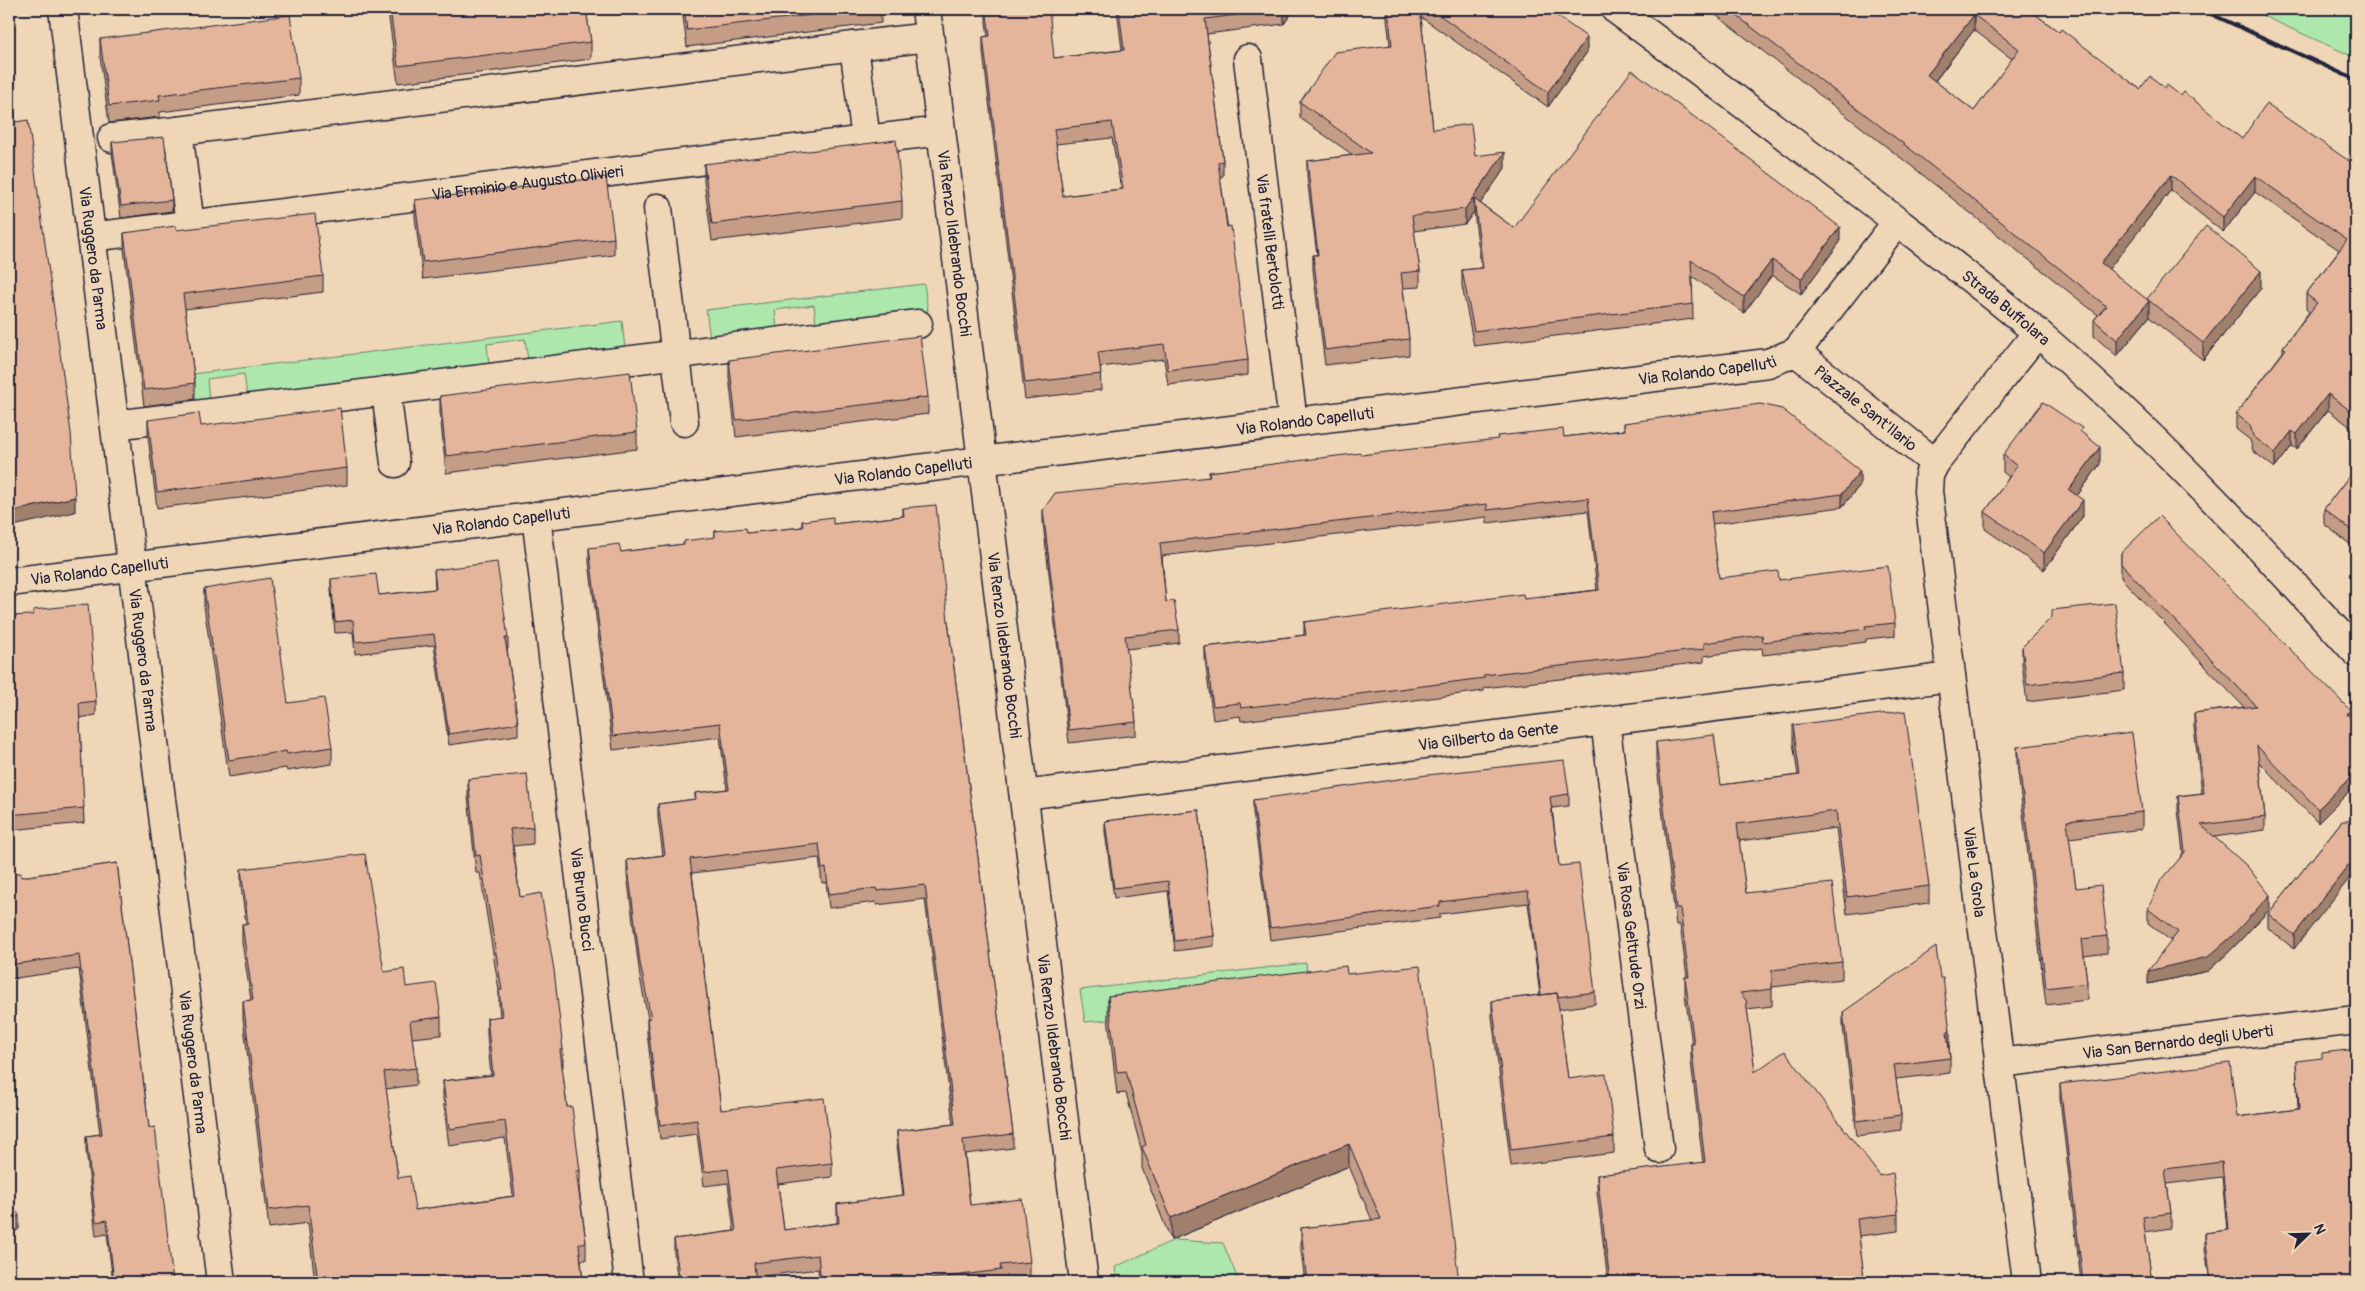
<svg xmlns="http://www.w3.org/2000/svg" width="2365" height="1291" font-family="Pangolin,sans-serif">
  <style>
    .green { fill: #ade7ac; stroke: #688474 }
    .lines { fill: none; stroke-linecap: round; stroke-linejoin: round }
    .minor-casing { stroke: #22223b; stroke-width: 31 }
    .minor { stroke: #eed6b6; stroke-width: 28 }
    .rail { stroke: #22223b; stroke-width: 4 }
    .wall { fill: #c59c85; stroke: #22223b; fill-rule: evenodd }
    .shaded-wall { fill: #a07f6c; stroke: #22223b }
    .building { fill: #e5b59b; stroke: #22223b; fill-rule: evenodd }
    .labels { text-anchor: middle; stroke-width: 4; stroke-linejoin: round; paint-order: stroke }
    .street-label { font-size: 16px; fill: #22223b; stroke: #eed6b6 }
  </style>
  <rect width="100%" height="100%" fill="#eed6b6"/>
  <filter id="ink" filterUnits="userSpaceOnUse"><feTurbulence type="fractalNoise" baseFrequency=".02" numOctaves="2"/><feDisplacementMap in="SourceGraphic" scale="10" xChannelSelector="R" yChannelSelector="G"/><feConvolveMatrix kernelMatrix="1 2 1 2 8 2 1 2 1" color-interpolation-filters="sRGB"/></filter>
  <g filter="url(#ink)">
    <path class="green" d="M2248,9H2356V58Z
      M924,284L928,311L816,325L814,305L775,310L777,330L710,338L706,310Z
      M622,321L625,349L528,360L525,339L487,344L489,365L247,395L244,374L207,379L209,400L195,401L192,374Z
      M1306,963L1309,992L1108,1017V1020L1085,1022L1080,990Z
      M1174,1240L1223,1243L1239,1282H1117L1115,1267Z"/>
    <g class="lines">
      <defs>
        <g id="minor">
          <path id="s1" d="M63,9L221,1282"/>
          <path id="s2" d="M926,9L1084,1282"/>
          <path id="s3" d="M1615,9C1700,71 1784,135 1868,199C1925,243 1984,287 2039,334C2152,431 2256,542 2356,652"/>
          <path d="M854,46L929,37"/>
          <path id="s4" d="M1248,59L1293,422"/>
          <path d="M112,138L178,131"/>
          <path d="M866,140L941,131"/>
          <path d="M658,208L684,422"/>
          <path id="s5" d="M1897,222L1796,352L1935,463"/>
          <path id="s6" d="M91,237L866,140L854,46L178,131L190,225"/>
          <path d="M386,391L395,463"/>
          <path d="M115,425L918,324"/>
          <path id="s7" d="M536,516L629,1282"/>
          <path id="s8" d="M9,582L1768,363L1796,352"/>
          <path id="s9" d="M1605,721L1659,1149"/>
          <path id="s10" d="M1024,795L1951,677"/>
          <path id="s11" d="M1999,1063L2356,1020"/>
          <path d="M2027,1282L1928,491L1929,475L1935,463L2037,333"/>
        </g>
      </defs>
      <use href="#minor" class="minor-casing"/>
      <use href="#minor" class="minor"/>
      <path class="rail" d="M2200,9L2356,80"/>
    </g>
    <path class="wall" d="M389,9H586L591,42V59L398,83L389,19Z
      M682,9H881V23L687,47Z
      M986,9L1054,58L1122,50L1117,9H1294L1284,24L1207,34L1223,161V176L1220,177L1248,360V375L1168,385L1164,359L1100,367L1101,390L1025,399L983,52V37L988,36L986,22ZM1112,138L1121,189L1063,196L1056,144Z
      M1386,9H1547L1587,52L1548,107L1421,17L1433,129L1475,156L1505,168L1480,203L1514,228L1840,242L1801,294L1772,275L1744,313L1692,276L1693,319L1474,346L1462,286V270L1481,268L1474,212L1465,224L1414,231L1420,271V287L1403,288L1409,339V355L1325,365L1313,270V255H1317L1307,177V161L1353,155L1300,118V102L1390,45Z
      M1707,9H2028L2059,32L2140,89L2165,88L2181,96L2242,139L2352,163L2356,157V431L2328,410L2297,449L2292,446L2275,468L2253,451L2250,440L2236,429V414L2283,352V347L2309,312L2306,309V294L2339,250L2255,192L2223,232L2171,190L2108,269L2147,300V299L2261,288L2203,360L2149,317L2117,356L2094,336V320L2098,315L1914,168L1724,21ZM1974,30L2012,59L1974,111L1935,81Z
      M100,39L299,78V95L160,112V117L109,123L100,56Z
      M112,142L172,200V211L121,218L112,153Z
      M704,164L902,201V218L712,241L704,181Z
      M415,200L614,238V255L423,279L415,217Z
      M176,230L323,276V292L185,309L195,383V399L144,406L124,249V233Z
      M729,360L928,397V414L736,437L729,377Z
      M440,396L637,432V449L446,473L440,413Z
      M148,420L201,426L347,468V485L157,508L148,437Z
      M1624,423L1860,485L1842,507L1712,524L1719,578L1779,580L1895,623V636L1866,639V642L1763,655L1762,648L1704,656V662L1484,688V691L1392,703L1241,721L1240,716L1213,720L1205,660V647L1304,635V622L1597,590L1588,511L1487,523V517L1162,556L1166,602L1179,630V643L1126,649L1136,722V735L1069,743L1043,523V510L1209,477V472L1361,455L1564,437L1624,430Z
      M2082,433L2100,464L2077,496L2083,516L2044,570L1985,529V512L2009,477L2003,472V455Z
      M2356,467V549L2324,524V509Z
      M903,508L948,621L1013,1134V1148L965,1154L970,1205L1030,1262V1276L1001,1279V1282H819L818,1269L755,1277L756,1282H678L674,1253V1239L734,1231L728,1183L704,1186L697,1134L660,1139L647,1033V1019H648L640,977L627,874V860L663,855L658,818V804L695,799V793L727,789L720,737L613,750L589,562V548L621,552L684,544L715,538V531L747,533L802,527V521L833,524L903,516ZM819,858L822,883L826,882L829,908L876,902L877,905L925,899L953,1124L897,1131V1145L903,1195L837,1204V1223L784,1230L778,1184L832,1177V1163L721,1110L692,873Z
      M2121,553L2350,710L2318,823L2259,762L2265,817V830L2214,837L2270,909L2231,950L2208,971L2148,984L2171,941L2148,923V909L2183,853L2178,810V796L2202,793L2194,727V713L2244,707L2121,578Z
      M434,570L508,638V649H507L518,723V735L449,745L434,645L355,654L353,632L335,633L331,590V579L379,595L435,589Z
      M204,589L288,703L332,747V764L287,771L286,768L229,777L204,606Z
      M9,616L96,701V715L80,718L84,823L9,830Z
      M2022,647L2124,673V690L2027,702L2022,664Z
      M1793,725L1929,886V903L1847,914L1836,828L1739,841L1746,893L1842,962V979L1772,987V1006L1747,1009L1755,1072L1898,1214V1231L1859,1236L1864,1282H1608L1597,1192V1175L1703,1163L1691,1061V1044H1692L1685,994V977H1687L1680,925H1676L1656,759V742L1721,785L1798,775L1793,742Z
      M2017,747L2142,812V829L2069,838L2076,888L2107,936V953L2084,956L2087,983V1000L2046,1005L2017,764Z
      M468,779L533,827V844L513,846L520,897L563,1050V1067H562L567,1107L580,1171V1188H579L586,1242V1260H581L583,1282H315L308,1223L269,1228L243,1018V1001L251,1000L242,942V924H246L241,886V869L384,972L406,987L441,1017V1035L412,1038L416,1068V1085L386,1089L398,1178L415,1210L513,1196L505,1138L449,1146L443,1099V1081L491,1075L487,1035V1018L500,1017L499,1007V990L480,873H476L468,796Z
      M1569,794V806L1552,808L1559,866L1595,992V1004L1559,1009L1568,1079L1614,1137V1153L1511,1166L1492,1017V1001L1540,995L1528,903L1440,914V918L1270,940L1253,812V800Z
      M1199,810L1214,936V946L1175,951L1168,891L1114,898L1105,832V821Z
      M2342,821L2294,949L2268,928V914Z
      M117,863L149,1128L173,1282H113L107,1234L96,1236L86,1150V1136L100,1134L79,969L9,979V874L21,877Z
      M1347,974L1459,1282H1305L1301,1250V1228L1372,1220L1349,1166L1171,1240L1142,1168V1152L1126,1093L1117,1094L1108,1017V996Z
      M1843,1012L1950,1046H1949L1950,1058V1073L1896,1079L1901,1115V1130L1857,1136L1843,1027Z
      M2296,1061L2356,1282H2210L2205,1248V1233L2227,1230L2222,1177L2167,1184L2171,1213V1228L2145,1232L2152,1282H2081L2060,1099V1084L2237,1117L2298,1109Z"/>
    <path class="shaded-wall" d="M1284,9H1294L1284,24Z
      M1974,15V30L1927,91V75Z
      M1587,37V52L1548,107V92Z
      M1505,152V168L1476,210L1474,199V212L1465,224V209Z
      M2171,175V190L2101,279V263Z
      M2255,176V192L2223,232V217Z
      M1840,227V242L1801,294V279Z
      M1772,260V275L1744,313V297Z
      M2261,271V288L2203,360V343Z
      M2149,301V317L2117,356V340Z
      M2328,394V410L2297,449V434Z
      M2292,431V446L2275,468V453Z
      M2100,447V464L2069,507V490Z
      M1860,471V485L1842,507V494Z
      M75,497V512L9,527V512Z
      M2083,500V516L2044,570V553Z
      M2350,710V724L2347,714Z
      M2356,772V785L2318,823V809Z
      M2356,856V870L2294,949V935Z
      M2270,895V909L2231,950L2208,971L2148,984V971Z
      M1950,1031V1046L1947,1047V1032Z
      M1349,1144V1166L1171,1240V1218Z
      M19,1215V1229L9,1236V1222Z"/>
    <path class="building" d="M390,9H586L591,42L398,66Z
      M684,9H862L687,30Z
      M986,9H1049L1054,58L1124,50L1119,9H1284L1205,19L1223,161L1218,162L1227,227L1231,226L1248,360L1168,370L1164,344L1098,352L1101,374L1025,383L983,37L990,36ZM1112,122L1123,189L1063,196L1054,129Z
      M1388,9H1420L1433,129L1471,124L1475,156L1505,152L1465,209L1412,216L1420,271L1401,273L1409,339L1325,350L1313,255H1318L1307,161L1371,153L1300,102L1335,52L1392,45Z
      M1431,9H1547L1587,37L1548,92Z
      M1728,9H2028L2059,32L2061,29L2140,89L2150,76L2165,88L2167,85L2181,96L2184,92L2242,139L2266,104L2352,163L2356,157V415L2328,394L2297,434L2292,431L2275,453L2253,436L2250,425L2236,414L2286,349L2283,347L2317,303L2306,294L2347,240L2255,176L2223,217L2171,175L2101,263L2149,301L2117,340L2094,320L2106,306L1914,152ZM1974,15L2019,49L1974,111L1927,75Z
      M290,15L299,78L159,95L160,100L109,106L100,39Z
      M1632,70L1840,227L1801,279L1772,260L1744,297L1691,260L1693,304L1474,331L1462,270L1483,268L1474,199L1514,228Z
      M28,120L71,433L75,497L9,512V123Z
      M164,137L172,200L121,206L112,142Z
      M896,140L902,201L712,224L704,164Z
      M606,177L614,238L423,262L415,200Z
      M315,214L323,276L183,294L195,383L144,390L124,233L176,226V230Z
      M2206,226L2261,271L2203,343L2147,299Z
      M920,336L928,397L736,420L729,360Z
      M630,372L637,432L446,456L440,396Z
      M2043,402L2082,428L2080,431L2100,447L2069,490L2083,500L2044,553L1985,512L2017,466L2003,455Z
      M1760,404L1782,409L1860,471L1842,494L1711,512L1719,578L1778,571L1779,580L1888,566L1895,623L1865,626L1866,629L1763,642L1762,635L1704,643V649L1484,675V678L1392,690L1241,708L1240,703L1213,706L1205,647L1306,635L1304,622L1523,594L1524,599L1599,590L1588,498L1487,510V504L1160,543L1166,602L1174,601L1179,630L1125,636L1136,722L1069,730L1043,510L1055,493L1210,477L1209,472L1361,453V455L1498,439L1497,436L1563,429L1564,437L1625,430L1624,423Z
      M340,408L347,468L157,492L148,420L199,413L201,426Z
      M2356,467V534L2324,509Z
      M936,505L948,621L1013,1134L963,1140L970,1205L1022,1199L1030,1262L1000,1265L1001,1270L905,1282H821L818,1255L754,1263L756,1282H680L674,1239L736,1231L728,1169L704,1172L697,1120L660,1125L647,1019L651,1018L640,963L627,860L665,855L658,804L696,799L695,793L729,789L720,723L613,736L589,548L619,544L621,552L684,544V541L715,537V531L746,528L747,533L803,527L802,521L833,517V524L904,516L903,508ZM819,844L822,869L826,868L829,894L876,888L877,891L925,885L955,1124L897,1131L904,1195L837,1204L839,1223L784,1230L776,1170L832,1163L824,1098L721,1110L690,859Z
      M2159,516L2350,710L2347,714L2356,724V772L2318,809L2257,746L2265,817L2201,825L2247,866L2270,895L2231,937L2208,957L2148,971L2178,932L2148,909L2160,882L2185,852L2178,796L2204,793L2194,713L2256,706L2121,564V553Z
      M497,562L508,638H505L518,723L449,734L434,634L355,642L353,620L335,622L331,579L376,574L379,595L436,589L434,570Z
      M270,578L288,703L324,698L332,747L287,754L286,751L229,760L204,589Z
      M2115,603L2124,673L2027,685L2022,647L2052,617V610Z
      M88,604L96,701L79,703L84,808L9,815V616L33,615V610Z
      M1905,711L1929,886L1847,897L1836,811L1737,824L1746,893L1832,883L1842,962L1772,970V989L1740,993L1746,1000L1755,1072L1785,1051L1880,1176L1893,1173L1898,1214L1857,1219L1864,1278L1852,1280L1853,1282H1610L1597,1175L1705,1162L1691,1044H1694L1685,977H1689L1680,908H1676L1656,742L1714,735L1721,785L1800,775L1793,725Z
      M2132,733L2142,812L2067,821L2076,888L2101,885L2107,936L2082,939L2087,983L2046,988L2017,747Z
      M1564,760L1569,794L1550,797L1559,866L1579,864L1595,992L1558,997L1557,993L1541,995L1528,891L1440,902V906L1270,928L1253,800L1427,775Z
      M527,774L533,827L510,829L520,897L541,893L554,970L563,1050H560L567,1107H572L580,1171H576L586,1242L579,1244L583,1282H318L308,1205L269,1210L243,1001L253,1000L242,924H248L241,869L365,854L384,972L404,969L406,987L436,983L441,1017L410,1021L416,1068L384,1072L398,1178L410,1176L415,1210L515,1196L505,1121L449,1129L443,1081L493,1075L487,1018L502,1016L499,990H502L480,855L476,856L468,779Z
      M1199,810L1214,936L1175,941L1168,881L1114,888L1105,821Z
      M2342,821H2353L2356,823V856L2294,935L2268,914Z
      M117,863L149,1128L155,1127L173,1282H114L107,1220L96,1222L86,1136L102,1134L79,955L9,965V874L21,873V877Z
      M1936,947L1940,978H1943L1950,1031L1947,1032L1950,1058L1894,1065L1901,1115L1857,1121L1843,1012Z
      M1346,966L1347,974L1420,966L1459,1282H1307L1301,1228L1381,1219L1349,1144L1171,1218L1142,1147L1146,1145L1126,1071L1117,1072L1108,996Z
      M1557,993L1568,1079L1606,1074L1614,1137L1511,1150L1492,1001Z
      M2356,1049V1282H2211L2205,1233L2228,1230L2222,1162L2165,1169L2171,1213L2143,1217L2152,1282H2083L2060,1084L2230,1063L2237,1117L2299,1109L2296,1061L2322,1058V1053Z
      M9,1202L19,1215L9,1222Z"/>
  </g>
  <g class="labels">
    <g class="street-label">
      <text dy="6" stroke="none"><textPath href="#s6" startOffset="440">Via Erminio e Augusto Olivieri</textPath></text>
      <text dy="6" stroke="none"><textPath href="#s4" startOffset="184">Via fratelli Bertolotti</textPath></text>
      <text dy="6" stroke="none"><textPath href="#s2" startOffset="236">Via Renzo Ildebrando Bocchi</textPath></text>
      <text dy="6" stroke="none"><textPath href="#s1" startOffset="251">Via Ruggero da Parma</textPath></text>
      <text dy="6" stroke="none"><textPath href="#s3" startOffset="492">Strada Buffolara</textPath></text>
      <text dy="6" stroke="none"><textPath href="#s8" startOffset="1711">Via Rolando Capelluti</textPath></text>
      <text dy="6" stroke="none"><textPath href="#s5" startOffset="254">Piazzale Sant'Ilario</textPath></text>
      <text dy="6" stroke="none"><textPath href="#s8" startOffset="1306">Via Rolando Capelluti</textPath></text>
      <text dy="6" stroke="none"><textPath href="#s8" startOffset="901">Via Rolando Capelluti</textPath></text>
      <text dy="6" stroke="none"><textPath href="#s8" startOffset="496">Via Rolando Capelluti</textPath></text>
      <text dy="6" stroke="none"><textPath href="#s8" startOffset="91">Via Rolando Capelluti</textPath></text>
      <text dy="6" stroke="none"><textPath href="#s2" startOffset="641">Via Renzo Ildebrando Bocchi</textPath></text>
      <text dy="6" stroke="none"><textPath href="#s1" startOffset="656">Via Ruggero da Parma</textPath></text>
      <text dy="6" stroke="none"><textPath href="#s10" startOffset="468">Via Gilberto da Gente</textPath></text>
      <text transform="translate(1975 872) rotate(83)" y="6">Viale La Grola</text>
      <text dy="6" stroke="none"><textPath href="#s7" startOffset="386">Via Bruno Bucci</textPath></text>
      <text dy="6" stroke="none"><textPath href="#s9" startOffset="216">Via Rosa Geltrude Orzi</textPath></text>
      <text dy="6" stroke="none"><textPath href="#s11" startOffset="180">Via San Bernardo degli Uberti</textPath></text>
      <text dy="6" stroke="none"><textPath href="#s2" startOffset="1046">Via Renzo Ildebrando Bocchi</textPath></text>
      <text dy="6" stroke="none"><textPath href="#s1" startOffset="1061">Via Ruggero da Parma</textPath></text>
    </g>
  </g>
  <rect width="2365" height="1291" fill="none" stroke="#eed6b6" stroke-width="30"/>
  <rect x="15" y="15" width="2335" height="1261" fill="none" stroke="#22223b" stroke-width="2" filter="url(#ink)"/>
  <g transform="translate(2308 1234) rotate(67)" stroke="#eed6b6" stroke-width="4" paint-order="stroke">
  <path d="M0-4L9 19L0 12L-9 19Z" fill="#22223b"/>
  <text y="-8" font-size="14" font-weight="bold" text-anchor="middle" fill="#22223b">N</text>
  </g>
</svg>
